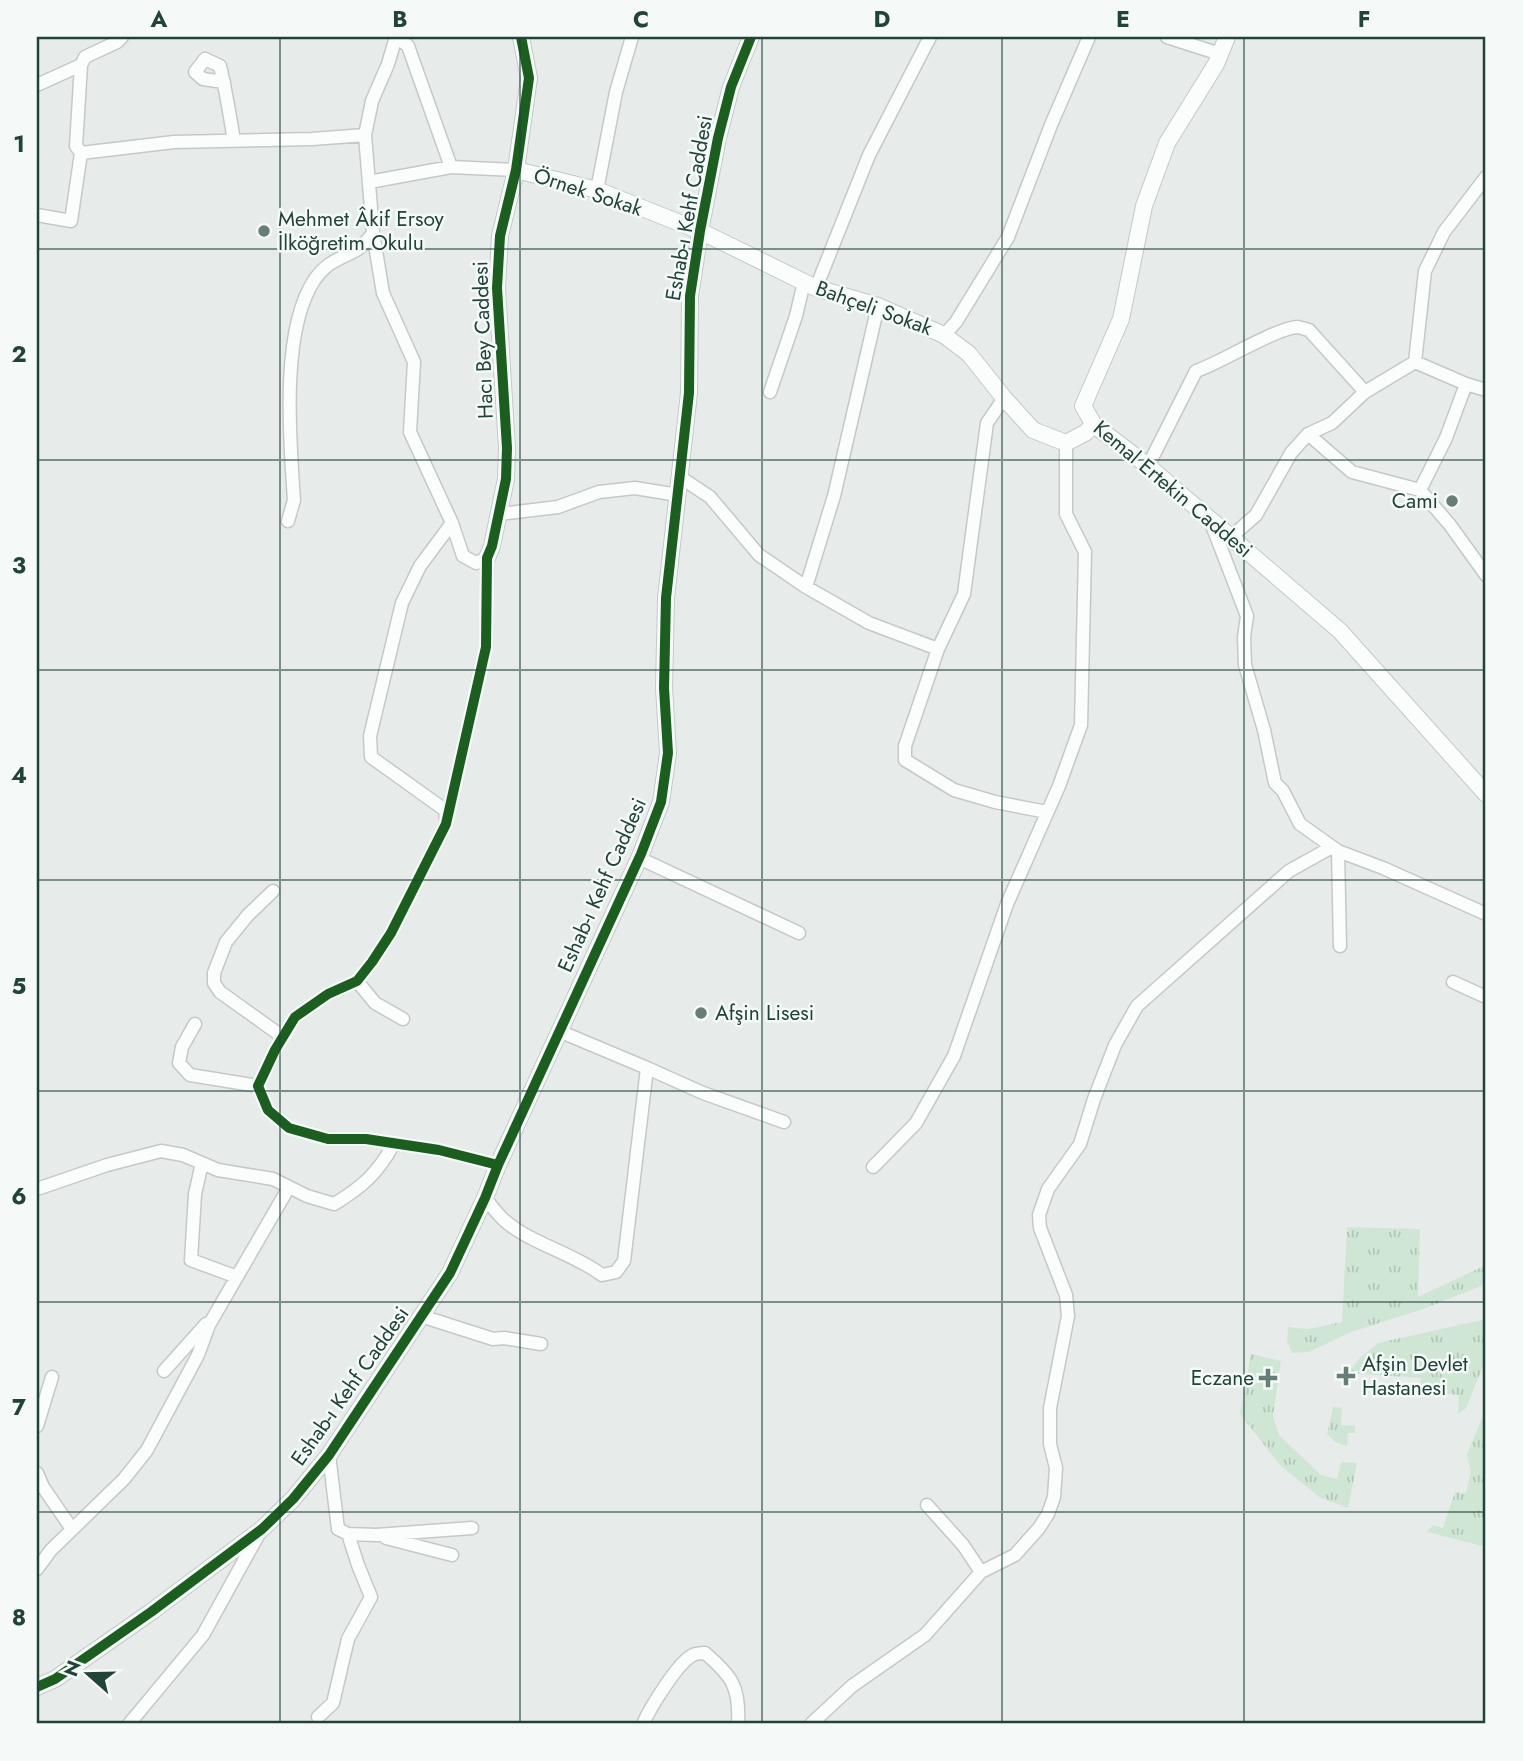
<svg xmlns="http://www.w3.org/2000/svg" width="1523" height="1761" font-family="Jost,sans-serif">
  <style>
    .grass { fill: url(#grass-tufts) }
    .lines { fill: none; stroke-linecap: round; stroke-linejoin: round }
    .street-casing { stroke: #c4c9c7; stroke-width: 15 }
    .secondary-casing { stroke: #c2cac7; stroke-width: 18 }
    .street { stroke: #fbfcfc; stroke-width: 12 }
    .secondary { stroke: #fbfcfc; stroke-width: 16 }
    .cycleway-casing { stroke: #f5faf8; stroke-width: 15 }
    .cycleway { stroke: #1b5e20; stroke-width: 10 }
    .grid { fill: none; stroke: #214339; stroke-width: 2; stroke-opacity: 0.55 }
    .poi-dot { fill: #667e77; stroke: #f5faf8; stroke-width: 2.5 }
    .labels { text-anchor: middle; stroke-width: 5; stroke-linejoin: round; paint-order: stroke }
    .street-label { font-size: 21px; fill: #214339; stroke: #f5faf8 }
    .poi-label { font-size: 21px; fill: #214339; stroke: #f5faf8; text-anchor: start }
    .neatline { fill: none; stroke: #214339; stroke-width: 2.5 }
    .grid-label { font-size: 23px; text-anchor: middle; font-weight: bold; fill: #214339 }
  </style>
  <defs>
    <pattern id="grass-tufts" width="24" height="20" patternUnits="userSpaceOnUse" patternTransform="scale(1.75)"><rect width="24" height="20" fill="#cfe6d5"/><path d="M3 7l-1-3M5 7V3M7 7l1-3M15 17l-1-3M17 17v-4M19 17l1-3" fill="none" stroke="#b1c6b8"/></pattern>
  </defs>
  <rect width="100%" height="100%" fill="#e7ecea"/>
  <path class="grass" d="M1347,1227L1420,1229L1418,1297L1486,1265L1484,1285L1423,1309L1351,1332L1309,1352L1292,1353L1287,1342L1288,1327L1308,1329L1342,1322Z
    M1486,1319V1359L1466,1408L1458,1414L1459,1395L1420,1392L1421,1378L1348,1373L1359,1359L1378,1343Z
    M1251,1354L1281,1361L1273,1416L1279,1435L1321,1475L1337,1479L1341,1462L1357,1463L1348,1508L1319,1497L1280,1465L1240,1414Z
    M1333,1407L1342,1408L1341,1425L1355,1426V1433H1348L1347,1446L1335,1442L1327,1434Z
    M1486,1409V1547L1427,1532L1433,1525L1443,1528L1455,1492L1466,1493L1471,1471L1467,1454Z"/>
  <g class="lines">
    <defs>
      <path id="street" d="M122,37L117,42L85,57L81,65L76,146L81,153L174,142L312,139L365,135
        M396,37L388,64L372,101L365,135L373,233L383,293L414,362L410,432L452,523L463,556L476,563L487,558L486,647L446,824L391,933L372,962L357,981L328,994L295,1017L275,1050L258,1086L268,1110L289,1128L328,1139H366L439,1150L498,1165
        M397,37L408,46L451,167
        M1167,37L1220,54
        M224,82L203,79L195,72L205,59L220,66C226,91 230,116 234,141
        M37,85L81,65
        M369,182L451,167L516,170
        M597,190L616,92L632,37
        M37,215L71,221L81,153
        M816,288L869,155L930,37
        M944,335L956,322L1008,237L1051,125L1089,37
        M1415,362L1466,384L1486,390
        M770,392L796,316L804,282
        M1308,434L1352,472L1420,490L1450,525L1486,575
        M1148,466L1196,371C1220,363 1278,327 1298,327C1302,328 1305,329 1309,330L1365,392
        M680,477L710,497L759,555L806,587L869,623L938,649L964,594L987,423L1004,398
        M1420,490L1446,438L1466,384
        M499,514L558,507L599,492L635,488L678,495
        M1210,520L1247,616L1244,637L1245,665L1264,730L1275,783L1283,791L1300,824L1338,851L1383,868L1486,914
        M288,521L294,500C290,441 280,330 315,279C329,260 339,260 358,249C364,245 368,239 373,233
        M1231,537L1256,515L1291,453L1308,434L1332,423L1365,392L1415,362L1425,271L1444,232L1486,177
        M806,587L834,496L878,306
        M938,649L905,746V760L954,790L995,802L1047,812
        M446,821L445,810L371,757L370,736L402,603L420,566L452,523
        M1338,851L1340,946
        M639,858L799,933
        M273,891L248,915L226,942L214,973V983L220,992L283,1037
        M357,981L375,1003L403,1019
        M1453,982L1486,997
        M195,1024L182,1047L179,1063L190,1075L258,1086
        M647,1068L703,1093L784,1122
        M202,1163L195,1194L191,1260L237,1277
        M873,1167L916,1123L954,1056L1007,904L1059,786L1081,725L1085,552L1066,514V443
        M37,1189L107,1165L161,1151L183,1155L218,1170L273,1179L307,1196L334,1204C361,1188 378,1173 393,1145
        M485,1198C491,1205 497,1214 504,1220C529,1243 573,1253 602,1275L616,1272L624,1261L647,1068L559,1031
        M421,1316L493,1339L504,1338L541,1344
        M164,1371L206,1324
        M37,1426L52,1377
        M329,1455L338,1529L348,1534L376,1535L472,1528
        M37,1473L43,1487L72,1529
        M927,1505L963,1545L981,1572
        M386,1538L452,1555
        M37,1569L51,1550L124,1479L147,1450L198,1355L209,1325L289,1187
        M318,1717L333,1703L348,1639L371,1597L358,1565L348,1534
        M129,1724L203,1635L260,1532
        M643,1724C650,1708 678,1662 693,1655C697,1653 701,1653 705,1653C732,1676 740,1687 738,1724
        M811,1724L852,1686L925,1635L981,1572L1015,1555L1039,1528L1048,1514L1054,1497L1056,1468L1050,1444V1408L1068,1316L1066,1295L1040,1228L1039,1215L1048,1189L1080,1144L1094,1099L1115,1045L1137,1006L1289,871L1332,847"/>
      <path id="secondary" d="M1227,37L1216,64L1167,143L1144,206L1121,319L1083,406L1094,425L1148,466L1340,631L1486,794
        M516,170L597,190L700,231L816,288L878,306L944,335L969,354L1004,398L1033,430L1066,443L1085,433L1094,425
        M487,558L492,546L506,479L507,448L497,288L500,236L516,170L529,78L521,37
        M37,1687L55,1679L151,1612L262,1529L293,1499L329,1455L450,1273L485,1198L498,1165L641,854L661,802L668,753L664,688L666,598L689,393L690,296L700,231L718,138L731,87L751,37"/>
    </defs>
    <use href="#street" class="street-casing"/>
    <use href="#secondary" class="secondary-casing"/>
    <use href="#street" class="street"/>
    <use href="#secondary" class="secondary"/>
    <defs>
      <path id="cycleway" d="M498,1165L439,1150L366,1139H328L289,1128L268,1110L258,1086L275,1050L295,1017L328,994L357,981L372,962L391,933L446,824L486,647L487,558L492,546L506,479L507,448L497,288L500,236L516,170L529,78L521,37
        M37,1687L55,1679L151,1612L262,1529L293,1499L329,1455L450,1273L485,1198L498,1165L641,854L661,802L668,753L664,688L666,598L689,393L690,296L700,231L718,138L731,87L751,37"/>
    </defs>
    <use href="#cycleway" class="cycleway-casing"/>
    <use href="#cycleway" class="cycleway"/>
  </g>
  <path class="grid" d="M280,37V1724M520,37V1724M762,37V1724M1002,37V1724M1244,37V1724M37,249H1486M37,460H1486M37,670H1486M37,880H1486M37,1091H1486M37,1302H1486M37,1512H1486"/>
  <g class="poi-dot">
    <circle cx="264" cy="231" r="7"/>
    <circle cx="1452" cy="501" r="7"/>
    <circle cx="701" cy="1013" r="7"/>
    <path d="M1342.5 1365.5h7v7h7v7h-7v7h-7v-7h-7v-7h7z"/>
    <path d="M1264.5 1367.5h7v7h7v7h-7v7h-7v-7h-7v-7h7z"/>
  </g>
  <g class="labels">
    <g class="street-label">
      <text transform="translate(588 192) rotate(18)" y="7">Örnek Sokak</text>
      <text transform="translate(689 208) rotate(-80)" y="7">Eshab-ı Kehf Caddesi</text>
      <text transform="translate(874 308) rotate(20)" y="7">Bahçeli Sokak</text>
      <text transform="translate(483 340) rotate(-92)" y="7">Hacı Bey Caddesi</text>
      <text transform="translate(1173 489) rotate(40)" y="7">Kemal Ertekin Caddesi</text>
      <text transform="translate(602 885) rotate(-66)" y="7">Eshab-ı Kehf Caddesi</text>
      <text transform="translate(350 1386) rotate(-55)" y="7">Eshab-ı Kehf Caddesi</text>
    </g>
    <g class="poi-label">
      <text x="278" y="226">Mehmet Âkif Ersoy<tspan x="278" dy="24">İlköğretim Okulu</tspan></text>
      <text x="1438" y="508" text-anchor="end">Cami</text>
      <text x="715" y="1020">Afşin Lisesi</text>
      <text x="1362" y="1371">Afşin Devlet<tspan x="1362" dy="24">Hastanesi</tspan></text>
      <text x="1254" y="1385" text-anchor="end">Eczane</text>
    </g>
  </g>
  <rect width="1523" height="1761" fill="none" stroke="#f5faf8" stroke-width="77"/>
  <g transform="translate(88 1674) rotate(290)" stroke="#f5faf8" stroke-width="5" paint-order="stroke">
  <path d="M0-5L12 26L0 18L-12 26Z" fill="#214339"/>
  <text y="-10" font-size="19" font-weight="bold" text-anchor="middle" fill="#214339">N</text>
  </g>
  <rect x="38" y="38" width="1446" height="1684" class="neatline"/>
  <g class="grid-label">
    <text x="159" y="27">A</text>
    <text x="400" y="27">B</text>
    <text x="641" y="27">C</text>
    <text x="882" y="27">D</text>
    <text x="1123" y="27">E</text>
    <text x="1364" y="27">F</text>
    <text x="19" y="152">1</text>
    <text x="19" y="362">2</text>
    <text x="19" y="573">3</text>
    <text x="19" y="783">4</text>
    <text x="19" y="994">5</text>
    <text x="19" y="1204">6</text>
    <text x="19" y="1415">7</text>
    <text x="19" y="1625">8</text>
  </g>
</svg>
